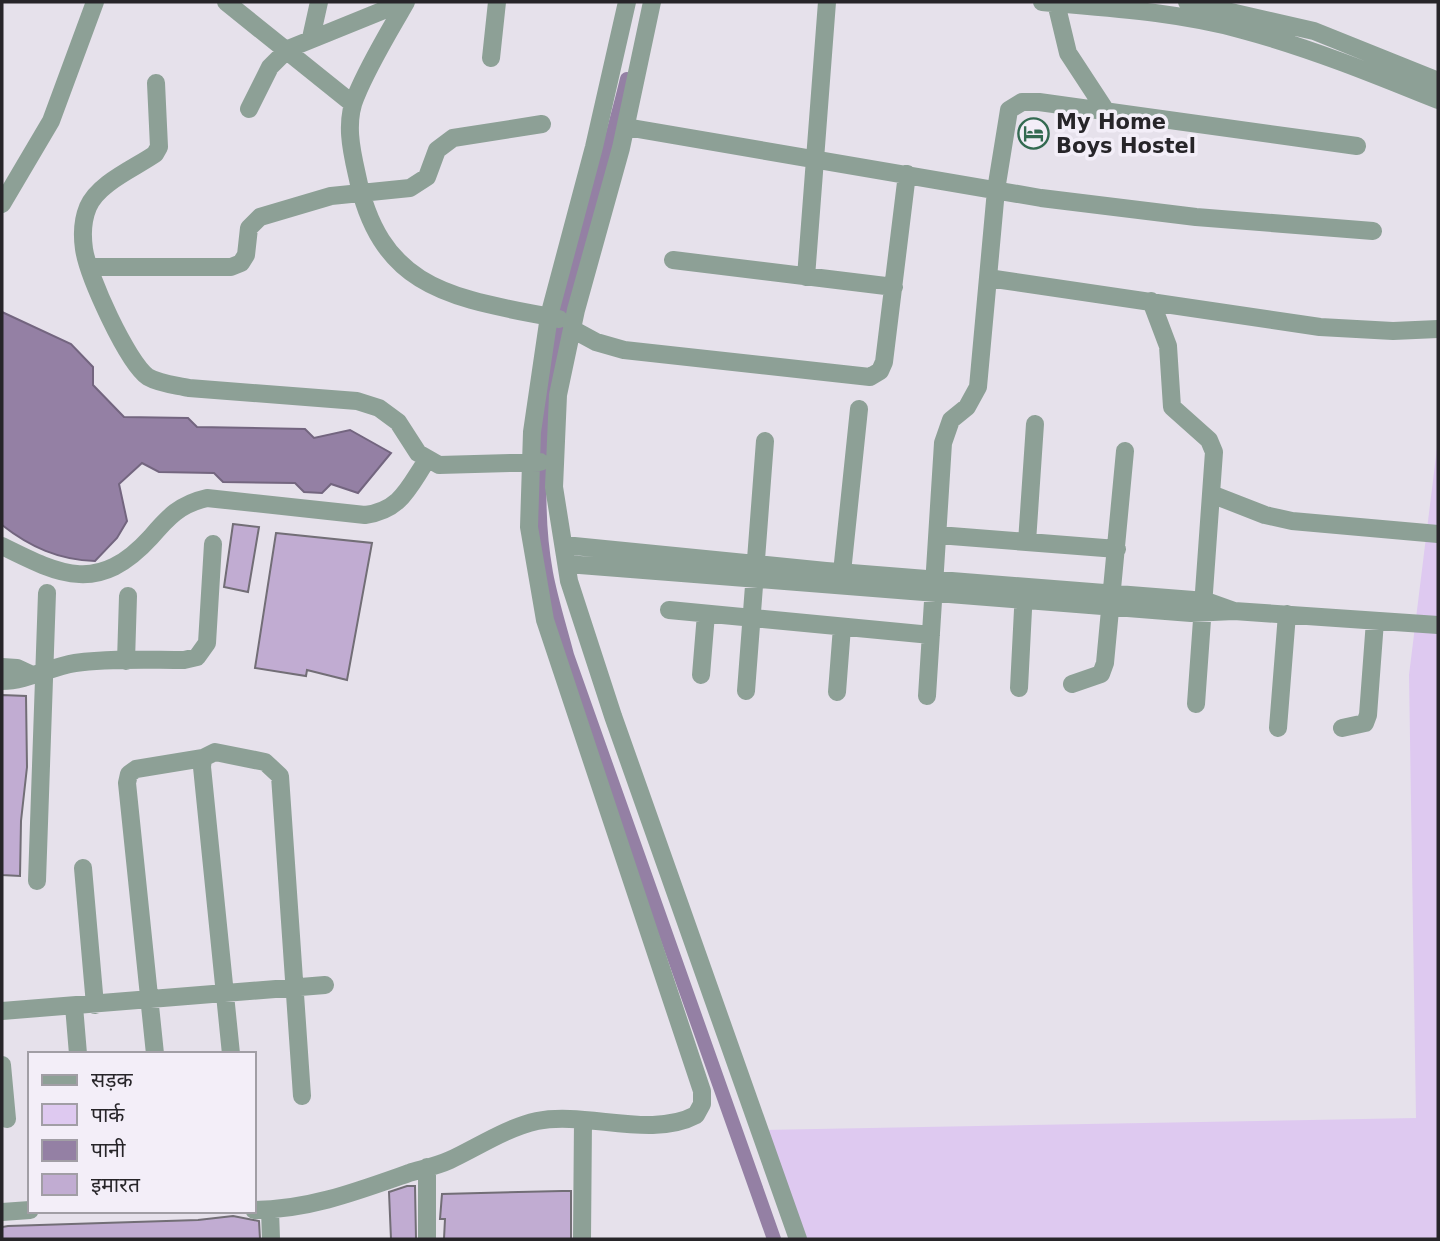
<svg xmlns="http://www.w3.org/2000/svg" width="1440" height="1241" font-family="'DejaVu Sans','Noto Sans Devanagari',sans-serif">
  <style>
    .green { fill: #dec9f0 }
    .water { fill: #9480a4; stroke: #73657f; stroke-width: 2 }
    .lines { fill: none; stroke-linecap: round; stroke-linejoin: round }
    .canal { stroke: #9480a4; stroke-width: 14 }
    .building { fill: #c1acd2; stroke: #726e76; stroke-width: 2 }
    .minor { stroke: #8da096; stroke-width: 18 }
    .labels { text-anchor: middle; stroke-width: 7; stroke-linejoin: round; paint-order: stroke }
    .poi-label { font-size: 21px; font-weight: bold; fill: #272529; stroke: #f3eef8; text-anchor: start }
  </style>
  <rect width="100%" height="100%" fill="#e6e1eb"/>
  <path class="green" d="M1438,440V1239H800L758,1130L1416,1118L1409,675Z"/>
  <path class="water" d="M2,312L71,344L93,367V385L124,417L188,418L197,427L305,429L314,438L350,430L391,453L358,493L331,484L322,493L304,492L295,483L223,482L214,473L159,472L142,463L119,484L127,521L117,538L95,561C59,560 30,547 2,525Z"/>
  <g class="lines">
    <path class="canal" d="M627,79C590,234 517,412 546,573C551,600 560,628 567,655L774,1239"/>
  </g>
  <path class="building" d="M233,524L259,527L248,592L224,587Z
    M276,533L372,543L347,680L307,670L306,676L255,668Z
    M2,695L26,696L27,767L21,821L20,876L2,875Z
    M407,1186H415L416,1239H391L389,1192Z
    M562,1191H571V1239H444L445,1219H440L442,1194Z
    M233,1216L259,1221L260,1239H2V1227L8,1226L198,1220Z"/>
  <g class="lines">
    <path class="minor" d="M226,2L353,104
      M406,2C389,32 369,64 356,96C345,121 351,149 357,175C381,294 458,298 559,319
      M652,2L621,148L576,310L558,395L554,487L569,581L613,716L798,1239
      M1042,2C1109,8 1178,12 1243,30C1310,48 1374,74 1438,100
      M1187,2L1314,31L1438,81
      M1056,3L1068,53L1106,111
      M311,38L319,2
      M491,58L497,2
      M156,83L159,147L155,154C135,168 98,183 88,207C83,219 82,235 84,249C88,276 127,362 148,377C160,384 176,385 189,388L357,401L379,408L398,422L418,453L439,465L540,462
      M249,109L270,67L288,49L404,2
      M626,127L1041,198L1196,217L1373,231
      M2,204L51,121L95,2
      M673,260L894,287
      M89,267H231L241,263L246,255L249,228L260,217L331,196L410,188L427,177L437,150L453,138L542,124
      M806,277L827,2
      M988,278L1320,327L1393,331L1438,329
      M1151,301L1168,346L1172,407L1209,440L1214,452L1196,704
      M572,329L596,342L624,350L870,377L880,371L884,362L907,174
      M1211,494L1265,515L1292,521L1438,534
      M938,535L1117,549
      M1027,542L1035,424
      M564,545L826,571L1206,601L1234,611L1191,613L567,564
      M2,546C62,576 99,594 151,537C168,517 180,504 207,498L365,515C401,510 408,488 427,460
      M841,582L859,409
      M669,610L931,635
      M1234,611L1438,625
      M126,661L128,596
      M2,667L17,668L32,675
      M701,675L706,614
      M2,681C27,681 50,667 75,663C111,658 148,660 184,660L197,657L207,643L213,544
      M1072,684L1101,674L1105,663L1125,451
      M1019,688L1024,590
      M746,691L765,441
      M837,692L842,627
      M927,696L943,443L951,420L967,407L978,387L996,190L1009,110L1022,102H1039L1357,146
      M1278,728L1287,614
      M1342,728L1365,723L1368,715L1375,621
      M83,868L95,1005
      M37,881L47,593
      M74,1006L78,1054
      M2,1011L325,985
      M155,1054L127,783L129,774L136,769L203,758
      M231,1054L202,767L203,758L215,752L265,762L280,776L302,1096
      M2,1065L7,1119
      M427,1167V1239
      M254,1210C308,1210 358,1191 409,1173C422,1169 437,1166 450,1160C478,1147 506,1128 537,1121C586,1111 651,1139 696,1115L702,1104V1091L545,620L529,527L532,432L549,316L594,147L627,2
      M270,1210L271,1239
      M2,1212L30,1210
      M582,1239L583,1120"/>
  </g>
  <defs>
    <symbol id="hotel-ring" viewBox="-11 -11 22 22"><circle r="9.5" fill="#f3eef8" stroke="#336a51" stroke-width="1.5"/><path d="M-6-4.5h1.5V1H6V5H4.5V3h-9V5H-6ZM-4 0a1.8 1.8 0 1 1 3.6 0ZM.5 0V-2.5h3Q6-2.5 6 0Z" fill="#336a51"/></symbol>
  </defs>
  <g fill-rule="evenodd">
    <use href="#hotel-ring" x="1016" y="116" width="35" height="35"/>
  </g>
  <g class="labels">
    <g class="poi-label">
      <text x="1056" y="129">My Home<tspan x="1056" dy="24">Boys Hostel</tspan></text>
    </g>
  </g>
  <rect width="1440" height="1241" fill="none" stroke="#272529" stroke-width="7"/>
  <rect x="28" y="1052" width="228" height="161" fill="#f3eef8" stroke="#a19ea5" stroke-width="2"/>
  <rect x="42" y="1075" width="35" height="10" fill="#8da096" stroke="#a19ea5" stroke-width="2"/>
  <text x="91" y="1087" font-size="21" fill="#272529">सड़क</text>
  <rect x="42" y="1104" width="35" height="21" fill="#dec9f0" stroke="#a19ea5" stroke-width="2"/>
  <text x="91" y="1122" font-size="21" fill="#272529">पार्क</text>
  <rect x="42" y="1140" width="35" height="21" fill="#9480a4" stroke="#a19ea5" stroke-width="2"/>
  <text x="91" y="1157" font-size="21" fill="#272529">पानी</text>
  <rect x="42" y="1174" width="35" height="21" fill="#c1acd2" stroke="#a19ea5" stroke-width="2"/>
  <text x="91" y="1192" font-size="21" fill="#272529">इमारत</text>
</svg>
